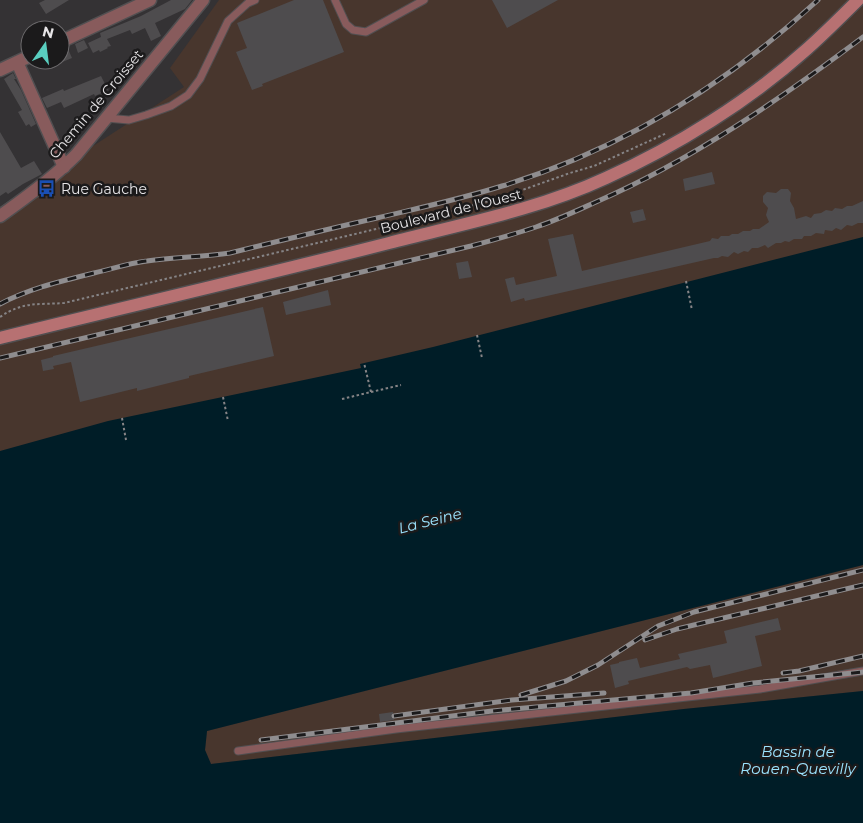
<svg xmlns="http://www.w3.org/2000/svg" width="863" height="823" font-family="Montserrat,sans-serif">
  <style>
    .industrial { fill: #48362d }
    .water { fill: #001d27 }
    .building { fill: #4e4c4e }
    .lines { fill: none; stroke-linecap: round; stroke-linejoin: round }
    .service-casing { stroke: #514f51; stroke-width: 9 }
    .minor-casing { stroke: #514f51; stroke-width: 15 }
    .tertiary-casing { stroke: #514f51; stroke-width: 15 }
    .secondary-casing { stroke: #514f51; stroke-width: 15 }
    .path { stroke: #868486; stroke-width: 2; stroke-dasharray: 2.5 2.5; stroke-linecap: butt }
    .service { stroke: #885b5c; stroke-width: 7 }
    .minor { stroke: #885b5c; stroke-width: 12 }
    .tertiary { stroke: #885b5c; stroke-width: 12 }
    .secondary { stroke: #b77172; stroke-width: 12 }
    .rail-casing { stroke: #8f8d8f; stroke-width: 5 }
    .rail { stroke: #1b1a1b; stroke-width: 3; stroke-dasharray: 9; stroke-linecap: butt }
    .labels { text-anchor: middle; stroke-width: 5; stroke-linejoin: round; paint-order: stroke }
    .street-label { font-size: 14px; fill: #e7e5e7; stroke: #1b1a1b }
    .poi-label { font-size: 14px; fill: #e7e5e7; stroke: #1b1a1b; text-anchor: start }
    .water-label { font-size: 15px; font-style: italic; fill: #9ce4ff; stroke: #1b1a1b }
  </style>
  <rect width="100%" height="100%" fill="#343234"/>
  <path class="industrial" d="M219,0H863V254L0,486V207L16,196L184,87L170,68Z
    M863,565V691L684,709L211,764L205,750L207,731Z"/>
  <path class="water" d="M863,237V565L207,731L205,750L211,764L684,709L863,691V823H0V451L108,421L361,368L360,364L433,347Z"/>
  <path class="building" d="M45,0H69L46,14L39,3Z
    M171,0H192L185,9L155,23L161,36L151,41L145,28L132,34L130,30L107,39L111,46L107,47L108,48L100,52L99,50L93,53L88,43L101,37L100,33L141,16Z
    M294,0H323L344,52L262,84L263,86L252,90L236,52L247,48L237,23Z
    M492,0H558L507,28Z
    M84,40L88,48L78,53L75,44Z
    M68,49L72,58L60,63V52Z
    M13,73L16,79H14L21,90L36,124L31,127L29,124L26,126L18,112L22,110L4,79Z
    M101,76L108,90L95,96L94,94L64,108L61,102L47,108L42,98L63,89L64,91Z
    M0,132L21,168L34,161L42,174L23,184L8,194L6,192L0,196Z
    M712,172L715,184L685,191L683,179Z
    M781,189H788L791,193L790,201L794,208L796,219L806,216L811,218L814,214L821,213L826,210L832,211L835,208L842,209L847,206H852L863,201V223H858L852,226L847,225L841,230L836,228L832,231L825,230L824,234L816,233L811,236H804L802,239H794L789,242L785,241L781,243H776L768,248L765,245L758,248H752L748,252L744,251L738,254L734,252L728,257L722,256L718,258H714L525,301L524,298L511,302L505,279L514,277L516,285L557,276L548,239L573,234L582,271L710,241L712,238L718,239L721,236H729L732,234H738L743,231H750L753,229H759L769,222L766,215L768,208L763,202V196L767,192L776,193Z
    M643,209L646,220L633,223L630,212Z
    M468,261L472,277L459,279L456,263Z
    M328,290L331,305L286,315L283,302Z
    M263,307L274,356L189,376V378L137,391V388L80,402L71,362L53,366L54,369L43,371L41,360L53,357V356Z
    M778,618L781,630L755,636L762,666L713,678L710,665L690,669L687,667L628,681L629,684L615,688L610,665L619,663V662L637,658L640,668L680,659L678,654L727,643L724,631Z
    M393,712L394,720L380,722L379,714Z"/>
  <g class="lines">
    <defs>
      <path id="service" d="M335,0L346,24L353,30L366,32L424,0
        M106,118L129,120L146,115L171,106L188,95L200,79L228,21L248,3L255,0
        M238,751L396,729L760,689L863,671"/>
      <path id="minor" d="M60,42L150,0
        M17,62L64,167
        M0,70L30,56"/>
      <path id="tertiary" d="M0,216C27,197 53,178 76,155L203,0"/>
      <path id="secondary" d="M0,338C130,306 260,276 389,243C462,224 537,210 606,178C677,146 749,101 807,49C825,33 841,17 858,0"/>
    </defs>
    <use href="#service" class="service-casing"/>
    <use href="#minor" class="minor-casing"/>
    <use href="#tertiary" class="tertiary-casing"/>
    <use href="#secondary" class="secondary-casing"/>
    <path class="path" d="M686,281L692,310
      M0,317C24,301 37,305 64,303L452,211L500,198L570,173L594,166L667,133
      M477,335L482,358
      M371,392L401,385
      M223,397L228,421
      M342,399L371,392L364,363
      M122,418L126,440"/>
    <use href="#service" class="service"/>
    <use href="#minor" class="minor"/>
    <use href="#tertiary" class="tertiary"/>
    <use href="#secondary" class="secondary"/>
    <defs>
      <path id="rail" d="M0,304C30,288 62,281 94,273C112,269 129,263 147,261C174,257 203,257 230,253C279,241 328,229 377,218C419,208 461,199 502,186C620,150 727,84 818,0
        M0,358L471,246C493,240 515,234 536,227C557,220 576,211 596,202C692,160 779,100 863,37
        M645,640L677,629L863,585
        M783,673L799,671L863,656
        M521,695L566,681L598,665L658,626L694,612L863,570
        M394,716L512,700L604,693
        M261,740L492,711L691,693L753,683L863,672"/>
    </defs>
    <use href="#rail" class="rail-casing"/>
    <use href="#rail" class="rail"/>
  </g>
  <defs>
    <symbol id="bus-bare" viewBox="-9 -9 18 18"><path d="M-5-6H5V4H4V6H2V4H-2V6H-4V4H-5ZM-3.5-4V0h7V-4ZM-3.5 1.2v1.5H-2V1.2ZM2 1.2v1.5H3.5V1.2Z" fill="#1a4fb4" stroke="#1b1a1b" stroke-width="2.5" paint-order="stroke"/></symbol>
  </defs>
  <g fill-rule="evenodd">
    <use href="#bus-bare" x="34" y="176" width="25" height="25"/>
  </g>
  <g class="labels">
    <g class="street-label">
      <text transform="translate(96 104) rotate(-50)" y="5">Chemin de Croisset</text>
      <text transform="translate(451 211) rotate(-14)" y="5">Boulevard de l'Ouest</text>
    </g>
    <g class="poi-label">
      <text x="61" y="194">Rue Gauche</text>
    </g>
    <g class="water-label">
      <text transform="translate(430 521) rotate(-14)" y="5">La Seine</text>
      <text x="798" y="757">Bassin de<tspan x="798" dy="17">Rouen-Quevilly</tspan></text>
    </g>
  </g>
  <g transform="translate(45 45) rotate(14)"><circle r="24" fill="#1b1a1b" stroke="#6d6b6d"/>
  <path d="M0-4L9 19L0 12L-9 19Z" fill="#59cebf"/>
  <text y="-8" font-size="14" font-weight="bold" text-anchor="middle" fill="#e7e5e7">N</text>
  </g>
</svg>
